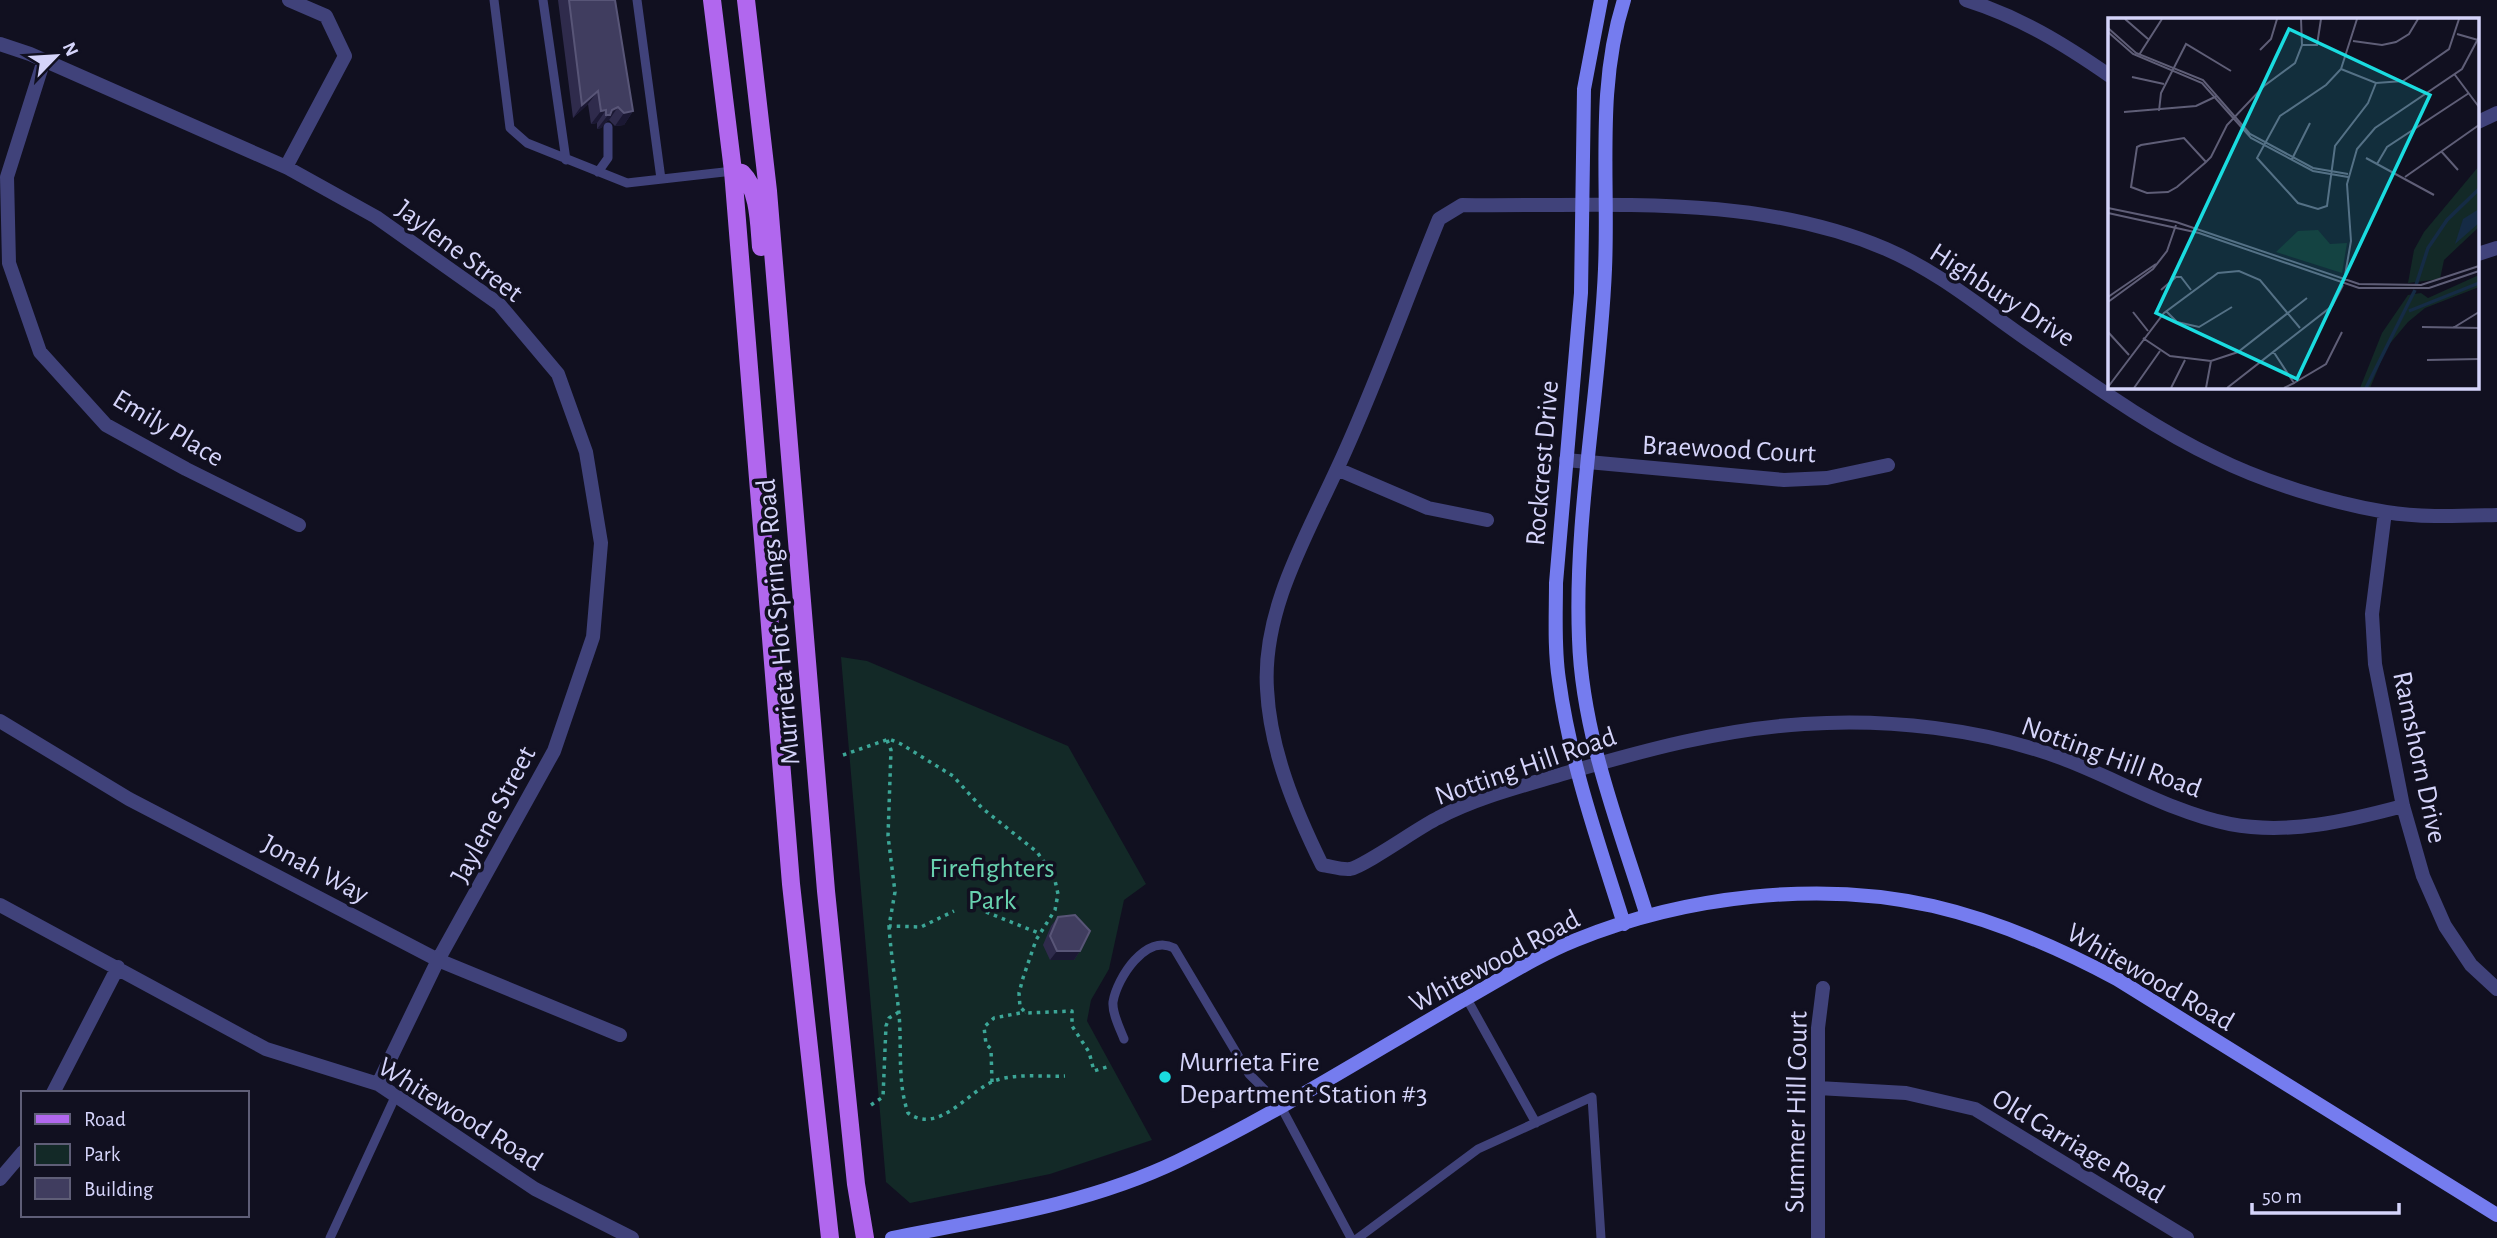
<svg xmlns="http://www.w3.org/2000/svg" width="2497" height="1238" font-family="'Alegreya Sans',sans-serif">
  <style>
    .green { fill: #132927 }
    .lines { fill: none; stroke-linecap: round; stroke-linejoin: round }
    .path { stroke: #3ca697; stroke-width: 3.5; stroke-dasharray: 3.5 5; stroke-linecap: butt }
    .lane { stroke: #40427a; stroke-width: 9 }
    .street { stroke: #40427a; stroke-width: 14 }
    .secondary { stroke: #757cef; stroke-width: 14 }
    .primary { stroke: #b167ee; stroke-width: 18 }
    .wall { fill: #2f2b4c }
    .shaded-wall { fill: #1b1833 }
    .building { fill: #403d5f; stroke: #585577; stroke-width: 2 }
    .poi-dot { fill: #1adce0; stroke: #111020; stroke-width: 2.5 }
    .labels { text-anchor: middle; stroke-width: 7; stroke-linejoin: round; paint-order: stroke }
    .street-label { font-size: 28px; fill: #d5d4fa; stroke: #111020 }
    .park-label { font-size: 28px; fill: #68d2af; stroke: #111020 }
    .poi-label { font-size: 28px; fill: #d5d4fa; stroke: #111020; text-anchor: start }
    .inset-river { fill: none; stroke: #152b45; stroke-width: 3.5 }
    .inset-road { fill: none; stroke: #5f5e77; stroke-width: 2 }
    .view { fill: #1adce0; fill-opacity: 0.15; stroke: #1adce0; stroke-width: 3.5 }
    .inset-edge { fill: none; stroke: #d5d4fa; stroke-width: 3.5 }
  </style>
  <rect width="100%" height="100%" fill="#111020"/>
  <path class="green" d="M841,657L867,661L1068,746L1146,884L1124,900L1109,969L1091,1000L1087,1021L1152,1140L1050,1174L910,1203L886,1182Z"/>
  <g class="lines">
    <path class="path" d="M887,740L891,750L888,836L895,892L889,926L921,927L954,911
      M843,755L889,739L901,744L953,776L982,808L1037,852L1054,876L1058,894L1055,910L1036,940L1023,978L1019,993L1020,1007L1026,1013L1072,1011V1026L1089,1052L1094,1071L1107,1067
      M986,912L1041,934
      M889,926C891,956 896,985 899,1014C902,1048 897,1081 908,1113C939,1135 967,1092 994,1081C1015,1073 1043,1077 1065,1076
      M992,1082L991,1049L986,1044L984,1027L994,1018L1025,1012
      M871,1105L883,1097L886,1026L889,1018L899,1012"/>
    <path class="lane" d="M494,0L510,128L527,143L627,183L733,171
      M543,0L566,160
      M637,0L661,179
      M598,172L608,158V127
      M1467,999L1536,1123
      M1124,1039C1120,1029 1112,1013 1113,1002C1117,978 1146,933 1174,948L1249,1074L1280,1105L1351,1238
      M330,1238L396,1095
      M1358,1238L1478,1149L1592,1097L1601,1238"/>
    <path class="street" d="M1966,0C2020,17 2064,44 2110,76
      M0,44L30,54L286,167L376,217L499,304L558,374L586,452L601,543L593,637L554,751L438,960L378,1084
      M44,60L7,177L9,263L40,352L106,425L186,469L299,525
      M2478,122L2497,113
      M286,167L345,56L326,16L289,0
      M2478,254L2497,248
      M1566,460L1784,480L1827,478L1888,465
      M1337,469L1428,508L1487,520
      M2385,512L2372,614L2375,664L2403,806L2423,876L2445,926L2471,965L2497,989
      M0,721L129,799L438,960L620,1035
      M2403,806C2347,821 2288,835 2230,824C2173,813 2115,778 2061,758C1983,729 1887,718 1804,724C1722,729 1645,750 1566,773C1523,786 1478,797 1438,818C1419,827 1365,866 1350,869C1342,870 1330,866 1322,865C1295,810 1270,750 1267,689C1262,611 1306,537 1337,469C1375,388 1405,302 1439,219L1462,205C1604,207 1752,192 1886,249C1942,273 1990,315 2041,349C2096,387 2155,429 2216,458C2264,482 2332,503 2386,512C2422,518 2460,516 2497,515
      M0,905L266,1049L378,1084L535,1189L632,1238
      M1818,1088L1906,1093L1975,1109L2187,1238
      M53,1093L118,967
      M0,1179L23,1152
      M1818,1238V1028L1823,988"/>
    <path class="secondary" d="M1601,0L1584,89L1581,293L1556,583C1556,615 1554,648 1559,680C1570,763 1599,844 1624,924
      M1624,0C1596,88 1609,178 1605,269C1600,392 1574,516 1579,639C1582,734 1619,826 1647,916
      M892,1238C988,1219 1089,1204 1178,1161C1275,1114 1367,1056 1460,1002C1498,981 1536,956 1576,940C1684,896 1819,880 1933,906C1998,921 2059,948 2117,979L2497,1215"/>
    <path class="primary" d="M712,0L733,171L791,884L830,1238
      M746,0L768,191L826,891L856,1184L865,1238
      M733,171L742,173C759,190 759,224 761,247"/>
  </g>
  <path class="wall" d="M558,0H615L633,111L624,125L615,126L609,120L606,122L601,128L597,129V123L591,124L588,104L573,118Z
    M1058,917L1080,951L1074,960H1050L1043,945L1051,926Z"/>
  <path class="shaded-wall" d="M598,91L588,104L573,118L582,105Z
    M618,107L609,120L606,122L601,128L597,129L612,110Z
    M606,110L597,123L591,124L601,111Z
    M633,111L624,125L615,126L624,113Z
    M1057,951H1080L1074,960H1050Z"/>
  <path class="building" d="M569,0H615L633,111L624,113L618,107L612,110L610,115H606V110L601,111L598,91L582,105Z
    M1075,915L1090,931L1080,951H1057L1050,936L1058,917Z"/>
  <circle class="poi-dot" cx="1165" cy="1077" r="7"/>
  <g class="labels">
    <g class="street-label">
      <text transform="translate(460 250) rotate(37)" y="10">Jaylene Street</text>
      <text transform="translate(2003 294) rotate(33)" y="10">Highbury Drive</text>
      <text transform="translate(169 427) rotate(31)" y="10">Emily Place</text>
      <text transform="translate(1729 448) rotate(3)" y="10">Braewood Court</text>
      <text transform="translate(1541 463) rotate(-85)" y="10">Rockcrest Drive</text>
      <text transform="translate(777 622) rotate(-95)" y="10">Murrieta Hot Springs Road</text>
      <text transform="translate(2112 756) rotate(20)" y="10">Notting Hill Road</text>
      <text transform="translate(2421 757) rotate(78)" y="10">Ramshorn Drive</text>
      <text transform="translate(1525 765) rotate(-19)" y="10">Notting Hill Road</text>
      <text transform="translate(492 814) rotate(-62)" y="10">Jaylene Street</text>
      <text transform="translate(316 868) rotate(28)" y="10">Jonah Way</text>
      <text transform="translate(1494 960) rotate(-28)" y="10">Whitewood Road</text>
      <text transform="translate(2151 976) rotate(30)" y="10">Whitewood Road</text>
      <text transform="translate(1795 1112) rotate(-89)" y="10">Summer Hill Court</text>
      <text transform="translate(461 1113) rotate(32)" y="10">Whitewood Road</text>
      <text transform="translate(2079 1145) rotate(31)" y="10">Old Carriage Road</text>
    </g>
    <g class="park-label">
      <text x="992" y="877">Firefighters<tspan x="992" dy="32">Park</tspan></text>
    </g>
    <g class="poi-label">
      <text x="1179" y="1071">Murrieta Fire<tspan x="1179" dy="32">Department Station #3</tspan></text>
    </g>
  </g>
  <g transform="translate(2108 18)">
    <rect width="371" height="371" fill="#111020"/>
    <path d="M371,148V209L336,242L332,261L300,265L306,232L316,214ZM210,212L222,226L239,225L234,255L168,234L190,213ZM371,257V269L317,290L300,304L279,329L262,370H252L274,315L300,277L313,275L320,280Z" fill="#132927"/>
    <path d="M371,191V205L347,226L355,201Z" fill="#152b45"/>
    <path class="inset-river" d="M308,267L320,230L339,202L371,171M301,293L371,265M258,370L307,272"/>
    <path class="inset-road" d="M17,1L40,21M249,1L233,51L218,67L172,98L149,140L190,185L210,191L219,188L227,128L260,85L268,65M0,10L28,35L95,62L142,116L205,150L240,156M0,14L25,36L94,65L143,120L205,153L240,159M349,16L370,22M245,23L274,27L288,24L301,16L310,1M194,27H209L213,1M152,32L163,21L169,1M31,37L54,1M233,51L268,65L295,63L341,31L351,1M347,57L371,89M24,59L56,66M51,93L53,75L78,26L123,53M16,94L88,88L109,78M333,133L350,152M258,140L326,177M184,141L202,105M98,144L76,120L33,127L29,129L23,169L39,175L60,174L69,169L98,144L103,139L119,107L156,68L187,45L194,27L193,1M269,146L279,129L361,75M297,159L371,107M0,190L68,204L251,266L313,267L371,248M0,195L91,215L251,270H321L371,253M236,263L243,223L239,166L249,131L267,110L354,51L371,19M53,272L68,259H73L83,272M0,279L48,246M0,284L45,251L59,233L68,207M58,293L69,304L91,309L124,289M25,294L40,313M314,309L371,310M345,310L371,294M0,314L21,337M35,320L62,338L103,343L130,334L199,280M165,333L186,365L176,370M319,342L371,341M186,365L218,346L234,314M0,369L56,295L110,255L131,253L152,262L192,310M26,370L52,333M63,370L77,342M98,370L103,343M119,370L224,288L235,267"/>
    <path class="view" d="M181,11L322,77L189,361L48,295Z"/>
    <rect width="371" height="371" class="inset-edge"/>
  </g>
  <rect x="21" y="1091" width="228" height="126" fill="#111020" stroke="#5f5e77" stroke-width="2"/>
  <rect x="35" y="1114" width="35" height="10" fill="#b167ee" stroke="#5f5e77" stroke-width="2"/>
  <text x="84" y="1126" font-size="21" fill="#d5d4fa">Road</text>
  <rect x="35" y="1144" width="35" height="21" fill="#132927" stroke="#5f5e77" stroke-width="2"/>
  <text x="84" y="1161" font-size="21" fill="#d5d4fa">Park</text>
  <rect x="35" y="1178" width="35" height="21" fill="#403d5f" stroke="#5f5e77" stroke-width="2"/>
  <text x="84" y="1196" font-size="21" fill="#d5d4fa">Building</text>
  <g transform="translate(56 56) rotate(65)" stroke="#111020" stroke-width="5" paint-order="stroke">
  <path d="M0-5L12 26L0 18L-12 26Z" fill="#d5d4fa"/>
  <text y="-10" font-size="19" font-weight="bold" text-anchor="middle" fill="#d5d4fa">N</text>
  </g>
  <path d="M2252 1203v10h147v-10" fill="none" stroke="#d5d4fa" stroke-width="3.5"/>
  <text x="2262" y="1203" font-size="21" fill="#d5d4fa" stroke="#111020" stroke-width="5" paint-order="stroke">50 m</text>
</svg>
